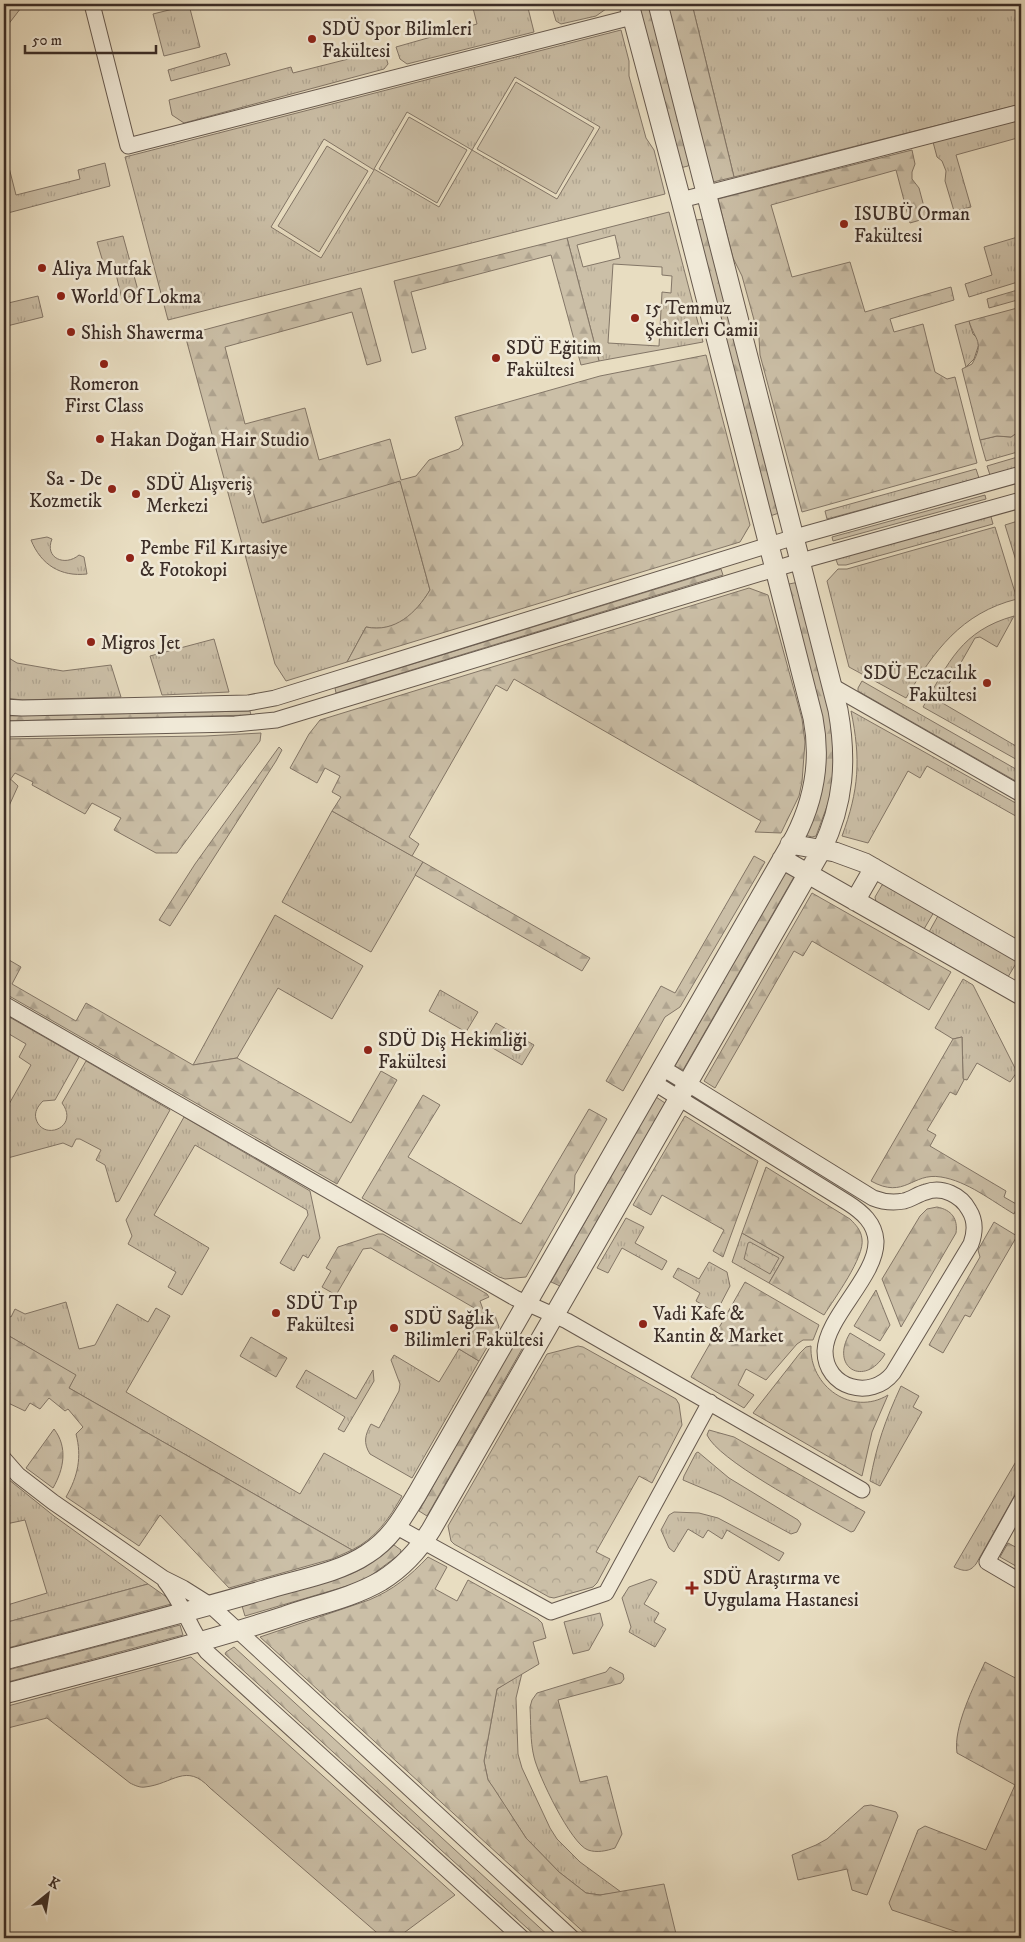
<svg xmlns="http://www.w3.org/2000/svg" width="1025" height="1942" font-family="'IM FELL DW Pica',serif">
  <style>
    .grass { fill: url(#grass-tufts); stroke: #837667; fill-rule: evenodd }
    .forest { fill: url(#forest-firs); stroke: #837667 }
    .park { fill: url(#park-crowns); stroke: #837667 }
    .pitch { fill: #cbbfa7; stroke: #837667 }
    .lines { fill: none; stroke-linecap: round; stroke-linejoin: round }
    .minor-casing { stroke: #66594e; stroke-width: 17 }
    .tertiary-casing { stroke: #66594e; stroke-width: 21 }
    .minor { stroke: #f0e9d7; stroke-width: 15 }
    .tertiary { stroke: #f0e9d7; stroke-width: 19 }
    .poi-dot { fill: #8f2418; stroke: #f0e9d7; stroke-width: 2 }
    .labels { text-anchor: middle; stroke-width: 5; stroke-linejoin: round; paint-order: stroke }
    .poi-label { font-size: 19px; fill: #3b2d27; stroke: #f0e9d7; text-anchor: start }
  </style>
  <defs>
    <pattern id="grass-tufts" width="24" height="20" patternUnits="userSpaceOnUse" patternTransform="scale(1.25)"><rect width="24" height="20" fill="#cbbfa7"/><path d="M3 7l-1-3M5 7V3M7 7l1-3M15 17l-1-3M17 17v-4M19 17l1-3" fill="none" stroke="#afa490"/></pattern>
    <pattern id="forest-firs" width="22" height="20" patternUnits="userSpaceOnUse" patternTransform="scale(1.25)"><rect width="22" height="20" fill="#cbbfa7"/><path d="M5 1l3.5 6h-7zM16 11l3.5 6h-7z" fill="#afa490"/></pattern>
    <pattern id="park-crowns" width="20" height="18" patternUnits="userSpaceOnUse" patternTransform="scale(1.25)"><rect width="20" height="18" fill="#cbbfa7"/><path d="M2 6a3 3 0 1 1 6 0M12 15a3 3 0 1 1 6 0" fill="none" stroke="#afa490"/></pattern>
  </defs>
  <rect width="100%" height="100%" fill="#e8ddc1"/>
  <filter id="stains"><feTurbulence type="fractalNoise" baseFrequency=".004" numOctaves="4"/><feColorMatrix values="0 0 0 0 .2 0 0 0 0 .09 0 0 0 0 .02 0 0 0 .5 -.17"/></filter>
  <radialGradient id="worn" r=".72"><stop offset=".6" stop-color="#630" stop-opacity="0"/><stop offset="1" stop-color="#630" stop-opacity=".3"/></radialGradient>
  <path class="grass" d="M489,4H527L534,32L407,64L400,59L396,47L477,24L473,8Z
    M551,4H613L596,16L561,24L556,21Z
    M692,4H1021V104L734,177Z
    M189,5L200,47L164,56L153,14Z
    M621,30L629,61V76L646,138L654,150L665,194L168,320L125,157ZM515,77L600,127L557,199L472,150ZM407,112L472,150L439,207L374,169ZM324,139L374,170L321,258L271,227Z
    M384,50L388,64L384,69L184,123L172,115L169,100L291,67L293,73Z
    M226,53L230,65L171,81L168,70Z
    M1021,119V137L956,155L971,207L954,211L945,181L946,171L942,161L937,157L933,142Z
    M4,148L16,195L80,179L78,170L105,163L110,186L4,214Z
    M669,212L703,342L599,361L567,238ZM615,235L620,258L583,267L577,245ZM613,264L662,267V275L672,276L671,293L662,292L659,346L608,343Z
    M123,236L139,294L122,299L115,270L106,272L97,242Z
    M1021,236V281L969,297L965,284L992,275L984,247Z
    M38,296L43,317L7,326L4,315V304Z
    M969,321L973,334L978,339L979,344L974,359L966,367L955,325Z
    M1021,430V451L986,461L980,440L997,436L1011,437Z
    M1021,456V467L990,475L987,466Z
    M976,469L979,478L827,519L825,511Z
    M249,477L263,523L400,480L430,590C416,614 396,633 366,627L347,662L286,681L275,664L225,482Z
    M985,495L986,499L833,541L832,537Z
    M990,513L993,524L846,565H838L835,557Z
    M1021,520V577L1005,525Z
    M995,527L1017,599C961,613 934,651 906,698L849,667L827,581L838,569H847Z
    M47,537L52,539C44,558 65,567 79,555L84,557L87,574C61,577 41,565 31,540Z
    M1014,616L997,647L980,637L975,638L939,701L1021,749V762L923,707C949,662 961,631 1014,616Z
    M214,639L229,692L162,695L150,656Z
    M4,655L17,663L63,671L111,665L121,697L23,700L4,698Z
    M862,681L1021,772V784L858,691V688Z
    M851,711L1021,806V819L927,766L920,778L908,771L868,843L842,836C859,790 861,759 851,711Z
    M4,773L18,786L4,817Z
    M332,811L423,862L371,952L282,902Z
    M885,884L934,912L924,929L876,902L875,897L882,885Z
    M939,914L1018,960L1008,977L929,932Z
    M275,915L363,966L332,1019L278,988L237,1058L193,1065Z
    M963,979L973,985L1017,1072L1010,1082L977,1063L967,1080L963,1079L962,1037L953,1039L935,1028Z
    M440,990L478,1012L466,1032L429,1011Z
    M4,1014L79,1057L55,1100L43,1101C38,1106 34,1112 36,1119C43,1142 80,1127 62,1103L86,1061L170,1110L119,1201L116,1202L105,1165L96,1160L101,1150L80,1139H76L72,1147L63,1143L4,1159V1113L31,1065L19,1057L26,1044L4,1031Z
    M496,1023L534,1045L522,1065L484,1043Z
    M184,1117L310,1191L320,1238L308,1258L303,1255L294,1271L280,1263L308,1215L307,1210L195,1145L154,1215L209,1248L182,1295L168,1287L176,1272L128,1244L132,1236L126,1220Z
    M626,1218L644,1227L635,1243L667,1261L662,1270L622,1248L608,1273L597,1268Z
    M742,1233L784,1257L769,1283L732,1262Z
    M709,1262L727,1272L730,1286L718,1309L713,1311L696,1301L700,1293L673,1277L678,1268L699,1279Z
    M66,1302L79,1349L95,1345L117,1304L148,1322L156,1308L170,1316L126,1392L300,1494L324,1453L402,1496C389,1519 376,1538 352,1550L69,1388L75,1375L4,1333V1314L11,1317L15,1309L25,1314Z
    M459,1349L479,1361L412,1478L370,1454C363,1443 365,1435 371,1424L379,1428L399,1391L400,1384L391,1360L394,1355L439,1382Z
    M306,1370L356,1399L373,1370L374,1381L344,1432L338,1429L345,1417L296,1387Z
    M901,1386L919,1396L913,1407L922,1412L880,1486L870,1481C877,1443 885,1421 901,1386Z
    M698,1452L729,1478L798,1520L801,1524L797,1532L791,1534L721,1496L683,1480L684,1476L696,1453Z
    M1021,1453V1484L976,1564C969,1573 963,1571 954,1567Z
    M8,1479L54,1516L148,1584L4,1623V1606L47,1593L25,1520L6,1524C2,1512 0,1490 8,1479Z
    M674,1512L699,1513L718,1518L784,1553L779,1561L727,1530L722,1539L708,1530L703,1538L688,1529L674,1552L669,1548L661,1530L669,1515Z
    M651,1579L657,1582L644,1604L659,1613L654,1622L666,1629L655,1647L629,1632L631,1627L622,1598L629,1587Z
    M600,1613L603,1625L589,1650L573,1654L564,1622Z
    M522,1673L516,1698L518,1754L522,1768L550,1828L557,1839L580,1862L621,1892L600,1895L586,1893L559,1872L526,1838L488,1780L484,1761L497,1689Z"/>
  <path class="forest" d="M4,4H24L4,30Z
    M637,4H650L691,162L688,166L680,168Z
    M667,4H692L734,177L713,182Z
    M912,150L915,164L912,172V179L919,188L927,218L910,223L896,170L771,205L792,277L850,262L865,312L951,287L954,300L890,319L894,332L923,324L935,372L947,379L955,377L977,463L802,512L760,355L759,338L742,276L733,258L718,199Z
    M704,219L782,512L770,516L694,225L696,220Z
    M567,238L599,361L581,365L551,255L411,292L426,349L412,353L394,281Z
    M361,288L381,361L367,365L352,312L225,347L245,424L305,408L319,460L390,439L401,480L416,476L429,460L459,449L463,444L455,417L600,376L706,355L750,525L740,542L347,662L366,627C395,633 416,613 430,590L400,481L262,523L249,477L225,482L185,335Z
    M1021,289V299L989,308L987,299Z
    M1021,307V430L1011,437L997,436L980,440L962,369L972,364C985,341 975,341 969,321Z
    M721,569L723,575L336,693L335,688Z
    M799,582L832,720L834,775L830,798L816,836L812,837L805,835L820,792L788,588L789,584Z
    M749,588L768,595L802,719L805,742L802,782L799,796L781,833L755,832L761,821L514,679L507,691L496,685L409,837L419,844L412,856L332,811L341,797L332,792L340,776L325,768L317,783L290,768L309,734L320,720Z
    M250,711L251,715L4,721V716Z
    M261,733L260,741L177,853H156L114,830L121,818L92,803L85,814L32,785L33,782L15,773L10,780L4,773V739L205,736Z
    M279,747L282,750L276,761L170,926L159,920L195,864Z
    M754,856L765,862L680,1007L665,1017L623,1091L606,1081L661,986L675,993Z
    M423,862L590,958L582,971L415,875Z
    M786,870L795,875L683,1070L675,1066Z
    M812,893L951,972L929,1010L812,941L803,956L794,951L715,1088L704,1081Z
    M4,957L21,967L12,984L76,1021L86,1003L193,1065L237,1058L351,1123L381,1071L397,1080L337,1184L4,993Z
    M962,1037L963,1078L964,1080L956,1095L950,1092L927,1130L936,1135L930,1146L1006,1191L1004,1197L1018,1205L1014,1214C992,1201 967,1181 941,1177C912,1172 905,1200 871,1181L953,1039Z
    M423,1095L440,1105L408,1157L521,1224L589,1109L607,1119L575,1175L574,1192L526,1277L505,1279L499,1277L362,1198Z
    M656,1097L665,1103L560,1286L551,1282Z
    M685,1116L758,1161L723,1257L713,1251L724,1230L662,1195L651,1215L633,1205Z
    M766,1167L850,1219C856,1225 861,1230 862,1239C865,1257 834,1299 824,1315L769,1283L784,1257L742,1233Z
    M937,1207C952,1210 958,1219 956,1233L901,1327L882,1279L920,1216L927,1209Z
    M994,1222L1017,1236L970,1317L965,1315L943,1353L929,1345L980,1257L978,1250Z
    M378,1234H383L487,1294L489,1297L480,1301L485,1315L494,1313L499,1327L479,1361L459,1349L478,1315L476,1309L371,1248L363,1249L336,1295L322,1287L331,1271L326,1268L338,1247Z
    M745,1282L819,1325L813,1340H803L797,1344L766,1380L746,1369L738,1385L754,1395L744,1408L691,1377Z
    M876,1290L890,1325L880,1341L854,1326Z
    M4,1333L76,1375L69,1388L352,1550L332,1559L229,1588L160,1515L139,1546L66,1497C78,1476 82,1457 76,1434L83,1427L68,1409L65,1411L49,1398L40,1409L30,1403L25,1411L4,1401Z
    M850,1333L885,1354C865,1388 829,1368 850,1333Z
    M251,1337L287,1358L276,1377L240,1356Z
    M517,1338L526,1342L427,1516L419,1511Z
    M811,1346C809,1386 852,1417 888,1395L872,1432L862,1476L753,1413L800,1353L806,1347Z
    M54,1429C68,1447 64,1469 53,1488L26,1468Z
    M709,1430L734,1437L865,1512L854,1531L851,1532L835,1523C808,1507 718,1460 707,1435Z
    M1008,1543L1021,1550V1569L1000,1557Z
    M394,1545L401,1550L400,1554L369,1577L354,1584L245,1616L242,1606L351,1574L365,1567Z
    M428,1557L447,1567L435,1589L457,1601L468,1580L538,1619L542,1623L546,1638L533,1642L539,1664L497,1689L484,1761L488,1780L493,1787L526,1838L559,1872L586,1893L600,1895L664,1884L677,1938H590L260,1637L369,1600C393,1590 410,1576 428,1557Z
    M148,1584L175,1603L4,1649V1623Z
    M180,1625L183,1635L4,1683V1671Z
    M234,1647L551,1938H538L225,1654L226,1652Z
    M191,1657L455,1895L397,1938H383L210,1788C186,1762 173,1784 145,1787C140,1788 134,1785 130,1783L47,1718L4,1729V1707Z
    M985,1662L1021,1681V1938H975L892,1910L889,1903L918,1830L925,1826L986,1850L1015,1785L957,1753C953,1727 974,1686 985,1662Z
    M610,1667L623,1674L624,1679L621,1683L558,1700L580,1782L607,1776L622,1834L615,1848C606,1851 597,1853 588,1850C571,1844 538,1775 534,1757C530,1741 531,1723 530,1707L532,1700L537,1693L606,1672Z
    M871,1805L896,1812L898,1816L867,1895L852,1890L847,1869L798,1880L792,1855L816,1845L827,1839L864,1806Z"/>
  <path class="park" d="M750,1242L779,1258L770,1274L744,1259L748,1243Z
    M578,1346L583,1347L676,1399L679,1404L682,1425L652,1483L639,1476L596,1552L610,1559L597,1583L593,1587L554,1598L549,1597L454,1544L451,1541L448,1526L547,1354Z"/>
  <path class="pitch" d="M516,82L594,128L556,194L477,149Z
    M409,117L467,150L437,203L379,169Z
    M327,146L368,171L319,252L278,226Z"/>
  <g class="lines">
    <defs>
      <path id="minor" d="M92,4L128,146L632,17
        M681,200L1021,112
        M832,686L1021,794
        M4,707L22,708L248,703L275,698L795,537L1021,474
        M4,729L235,724L276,720L801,561L1021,500
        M4,1004L515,1298L567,1321L862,1490
        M653,1082L848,1203C862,1212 875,1223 876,1241C877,1276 826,1317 825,1351C825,1388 871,1401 893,1373L971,1244C975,1233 976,1221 969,1210C961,1195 942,1186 926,1192C918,1194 912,1199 904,1201C893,1203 883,1202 873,1198L661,1067
        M4,1459L18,1475L53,1502L163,1578L183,1588L210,1605L572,1938
        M1021,1501L987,1562L1021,1582
        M397,1527L551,1612L606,1593L710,1402
        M165,1581C183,1603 190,1630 207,1652L522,1938"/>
      <path id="tertiary" d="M790,844L835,852L865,863L1021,953
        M782,859L1021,995
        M855,901L874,868
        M4,1660C91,1637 177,1615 264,1590C296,1580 339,1573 367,1554C391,1539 403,1517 417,1494L795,837C814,800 821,759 813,718L681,200L629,4
        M4,1694C98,1669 192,1646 285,1616C316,1605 352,1598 381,1581C402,1568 418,1551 431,1530L822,849C844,803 847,760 838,710L658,4"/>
    </defs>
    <use href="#minor" class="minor-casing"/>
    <use href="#tertiary" class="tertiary-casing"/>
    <use href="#minor" class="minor"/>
    <use href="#tertiary" class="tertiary"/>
  </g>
  <g class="poi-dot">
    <circle cx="312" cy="39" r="5"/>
    <circle cx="844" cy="224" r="5"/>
    <circle cx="42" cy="268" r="5"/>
    <circle cx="61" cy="296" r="5"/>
    <circle cx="635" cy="318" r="5"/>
    <circle cx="71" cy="332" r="5"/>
    <circle cx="496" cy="358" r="5"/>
    <circle cx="104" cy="364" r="5"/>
    <circle cx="100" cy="439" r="5"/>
    <circle cx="112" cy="489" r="5"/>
    <circle cx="136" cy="494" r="5"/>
    <circle cx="130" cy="558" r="5"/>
    <circle cx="91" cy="642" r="5"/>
    <circle cx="987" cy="683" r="5"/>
    <circle cx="368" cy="1050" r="5"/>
    <circle cx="276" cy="1313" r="5"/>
    <circle cx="643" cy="1324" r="5"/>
    <circle cx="394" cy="1328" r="5"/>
    <path d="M689.5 1580.5h5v5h5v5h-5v5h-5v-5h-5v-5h5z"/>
  </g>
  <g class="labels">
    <g class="poi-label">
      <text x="322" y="35">SDÜ Spor Bilimleri<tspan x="322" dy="22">Fakültesi</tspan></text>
      <text x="854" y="220">ISUBÜ Orman<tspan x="854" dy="22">Fakültesi</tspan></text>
      <text x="52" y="275">Aliya Mutfak</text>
      <text x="71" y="303">World Of Lokma</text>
      <text x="645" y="314">15 Temmuz<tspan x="645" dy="22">Şehitleri Camii</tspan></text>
      <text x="81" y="339">Shish Shawerma</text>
      <text x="506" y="354">SDÜ Eğitim<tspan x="506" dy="22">Fakültesi</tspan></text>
      <text x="104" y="390" text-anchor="middle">Romeron<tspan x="104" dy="22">First Class</tspan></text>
      <text x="110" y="446">Hakan Doğan Hair Studio</text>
      <text x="102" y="485" text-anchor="end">Sa - De<tspan x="102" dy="22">Kozmetik</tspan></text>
      <text x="146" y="490">SDÜ Alışveriş<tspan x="146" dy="22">Merkezi</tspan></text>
      <text x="140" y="554">Pembe Fil Kırtasiye<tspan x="140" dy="22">&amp; Fotokopi</tspan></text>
      <text x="101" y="649">Migros Jet</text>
      <text x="977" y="679" text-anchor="end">SDÜ Eczacılık<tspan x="977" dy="22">Fakültesi</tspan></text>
      <text x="378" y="1046">SDÜ Diş Hekimliği<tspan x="378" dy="22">Fakültesi</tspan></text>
      <text x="286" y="1309">SDÜ Tıp<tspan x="286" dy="22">Fakültesi</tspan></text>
      <text x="653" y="1320">Vadi Kafe &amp;<tspan x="653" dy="22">Kantin &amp; Market</tspan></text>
      <text x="404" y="1324">SDÜ Sağlık<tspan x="404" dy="22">Bilimleri Fakültesi</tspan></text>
      <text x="703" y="1584">SDÜ Araştırma ve<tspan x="703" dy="22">Uygulama Hastanesi</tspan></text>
    </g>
  </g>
  <rect width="1025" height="1942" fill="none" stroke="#e8ddc1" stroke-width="20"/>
  <rect x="5" y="5" width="1015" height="1932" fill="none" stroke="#3b2d27" stroke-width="2.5"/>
  <rect x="10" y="10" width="1005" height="1922" fill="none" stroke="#3b2d27"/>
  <g transform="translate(48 1894) rotate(30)" stroke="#f0e9d7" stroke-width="4" paint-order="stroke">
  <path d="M0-4L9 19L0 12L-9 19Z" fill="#3b2d27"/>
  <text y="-8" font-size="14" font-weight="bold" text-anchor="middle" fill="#3b2d27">K</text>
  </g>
  <path d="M25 45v8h131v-8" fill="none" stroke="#3b2d27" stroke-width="2.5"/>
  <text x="32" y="45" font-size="15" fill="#3b2d27" stroke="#f0e9d7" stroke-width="4" paint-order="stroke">50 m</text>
  <rect width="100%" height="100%" filter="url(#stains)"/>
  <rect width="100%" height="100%" fill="url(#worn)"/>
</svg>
